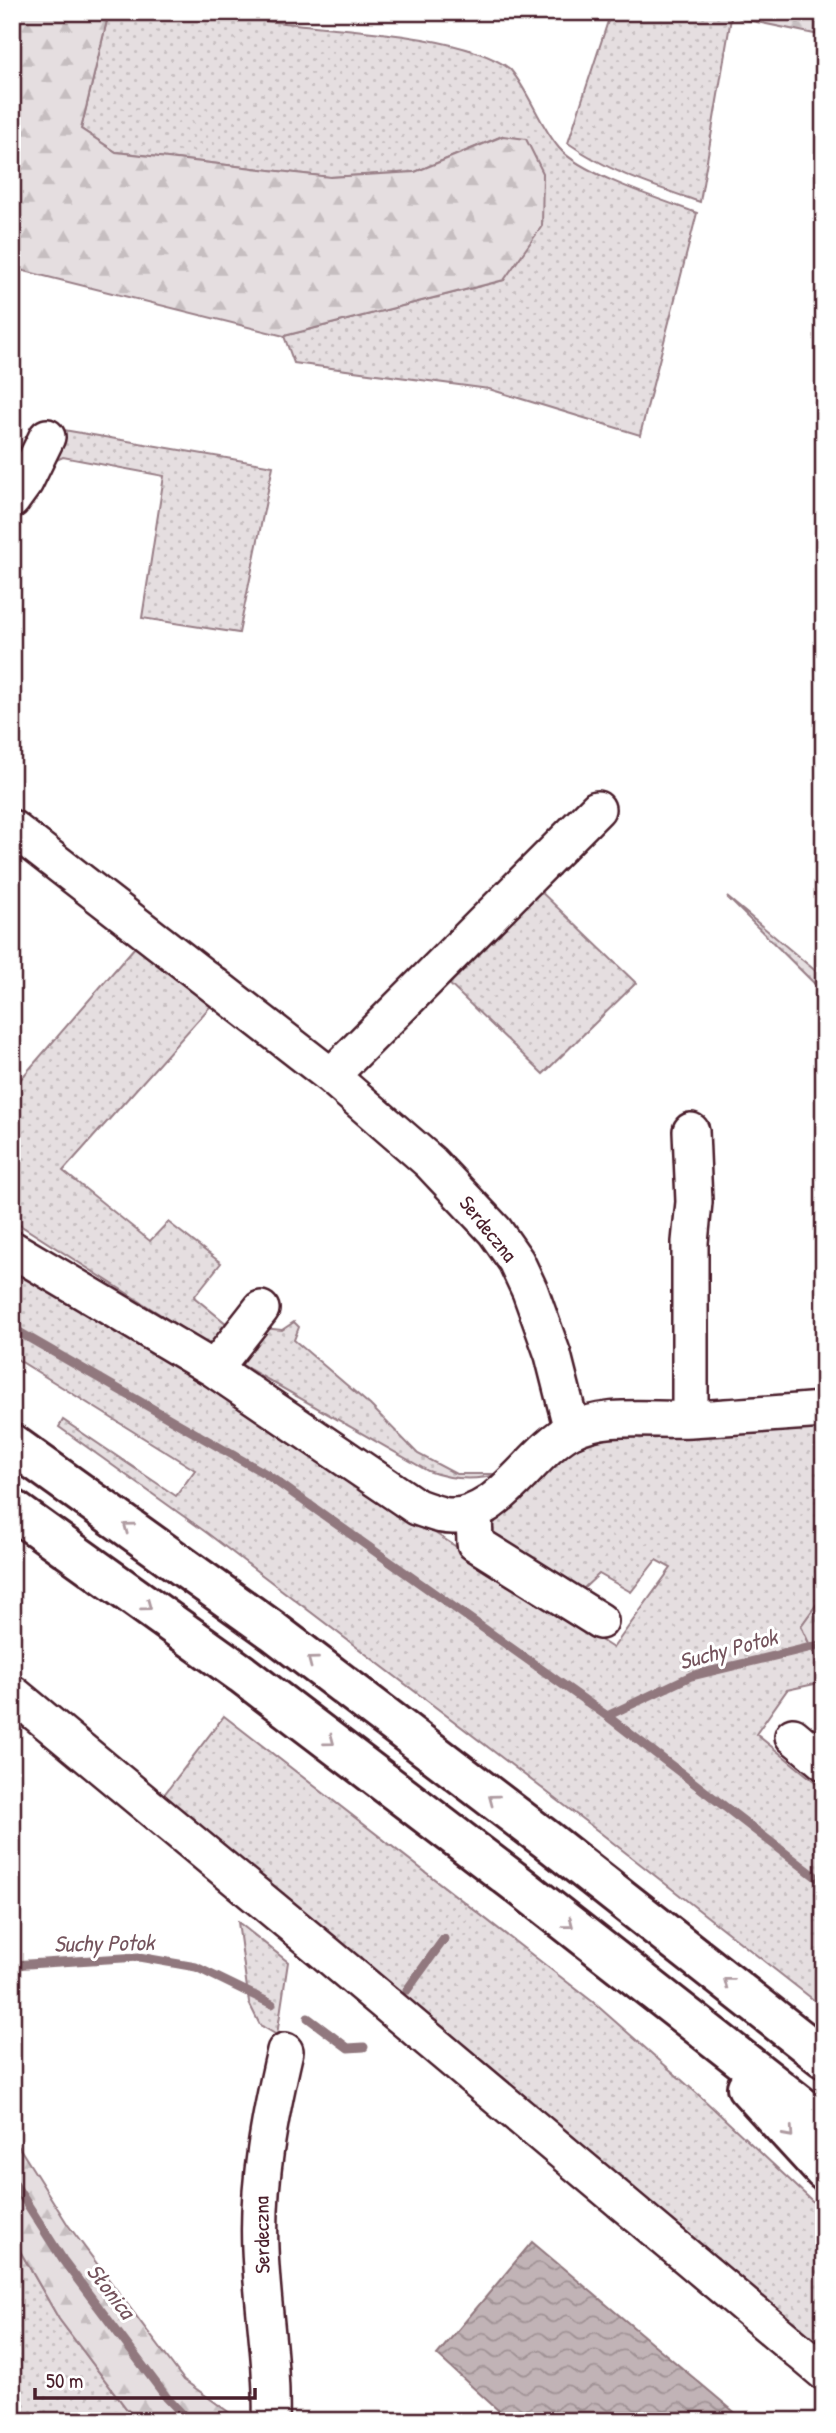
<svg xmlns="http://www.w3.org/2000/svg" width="836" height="2433" font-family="'Patrick Hand',sans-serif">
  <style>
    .grass { fill: url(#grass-dots); stroke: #987e86; stroke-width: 2 }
    .forest { fill: url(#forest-firs); stroke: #987e86; stroke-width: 2 }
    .water { fill: url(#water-waves); stroke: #91787e; stroke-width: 2 }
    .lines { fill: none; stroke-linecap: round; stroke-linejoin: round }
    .stream { stroke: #91787e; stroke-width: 9 }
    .minor-casing { stroke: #4a1f2b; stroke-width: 40 }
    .highway-casing { stroke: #4a1f2b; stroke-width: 44 }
    .minor { stroke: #fff; stroke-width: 35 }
    .highway { stroke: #fff; stroke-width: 38 }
    .oneway { stroke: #ae9aa0 }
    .labels { text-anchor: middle; stroke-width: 6; stroke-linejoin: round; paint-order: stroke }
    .street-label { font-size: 21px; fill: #4a1f2b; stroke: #fff }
    .water-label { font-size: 23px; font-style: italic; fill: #74535c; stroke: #fff }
  </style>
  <defs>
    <pattern id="grass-dots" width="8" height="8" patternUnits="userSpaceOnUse" patternTransform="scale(1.75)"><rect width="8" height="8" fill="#e5dee0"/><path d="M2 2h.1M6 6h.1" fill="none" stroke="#c6bec0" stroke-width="1.8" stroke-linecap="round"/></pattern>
    <pattern id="forest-firs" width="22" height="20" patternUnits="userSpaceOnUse" patternTransform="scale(1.75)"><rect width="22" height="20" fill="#e5dee0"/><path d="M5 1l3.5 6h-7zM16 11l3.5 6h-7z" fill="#c6bec0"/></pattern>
    <pattern id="water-waves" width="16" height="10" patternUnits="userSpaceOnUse" patternTransform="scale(1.75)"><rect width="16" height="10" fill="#c1b3b6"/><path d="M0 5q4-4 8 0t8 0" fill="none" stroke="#9f9194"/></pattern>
  </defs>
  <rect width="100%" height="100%" fill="#fff"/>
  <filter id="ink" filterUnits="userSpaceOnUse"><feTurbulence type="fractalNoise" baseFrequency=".0143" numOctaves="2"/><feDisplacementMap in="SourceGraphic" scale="14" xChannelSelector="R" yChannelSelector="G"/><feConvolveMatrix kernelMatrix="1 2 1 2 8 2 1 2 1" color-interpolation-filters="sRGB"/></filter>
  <g filter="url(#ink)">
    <path class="grass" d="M109,12C144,12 181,11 216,12C236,13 255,20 275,22C334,29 465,34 510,69C530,93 539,124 559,148C581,174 664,201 697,213L640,435L489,389L294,363L284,336L504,280L502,136L415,172L330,177L116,152L81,129Z
      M611,12H709L731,18L700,202C651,185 611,173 568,143Z
      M58,429L273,466L239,633L142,618L164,476L63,457L43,466Z
      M553,872L558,875L536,887L636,983L543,1074L442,977L532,885L542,876Z
      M727,897L824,978V993Z
      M141,940L216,1000L63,1171L150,1241L168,1222L221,1263L194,1297L233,1329L216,1350L12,1220V1089Z
      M12,1263L110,1323L613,1648L671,1568L656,1560L631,1592L599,1574L583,1589L565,1590L495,1545L491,1528L503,1511L562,1453L625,1431L824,1422V1594L801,1626L824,1675V1682L787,1690L756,1734L824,1789V2008L598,1831L207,1533L59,1427L63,1420L176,1496L195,1470L12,1356Z
      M294,1322L299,1327L294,1340L370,1405L418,1454L456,1474H499C475,1481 452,1480 428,1471L228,1357L254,1327L282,1330Z
      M224,1716L593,2002L701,2097L824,2212V2361L163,1796Z
      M238,1922L288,1962L277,2035L260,2025L249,2003Z
      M12,2237L59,2319L126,2408L138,2421H12Z"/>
    <path class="forest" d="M12,12H109L81,129L116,152L330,177L415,172L503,136L526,139L543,173L542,226L504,280L284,336L12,268Z
      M709,12H824V36Z
      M824,1594V1675L801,1626Z
      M12,2136L68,2225L184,2380L241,2421H138L126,2408L59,2319L12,2237Z"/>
    <path class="water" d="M532,2242L745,2421H510L437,2355Z"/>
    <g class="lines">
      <path class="stream" d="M12,1328L266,1474L607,1716L824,1883
        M607,1716L691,1676L824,1644
        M12,1965L139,1957L196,1967L272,2004
        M407,1990L444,1939
        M308,2018L348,2048L364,2047
        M12,2180L63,2260L167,2398L189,2421"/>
      <defs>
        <path id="minor" d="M12,500L25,482L47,437
          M12,828L331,1076L430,1162L495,1231L516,1261L530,1291L553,1355L572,1430
          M331,1076L597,809
          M12,1249L214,1369L417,1507C425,1510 434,1513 442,1515C494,1526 529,1453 570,1431C605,1412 653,1421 691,1419C735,1417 780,1413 824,1410
          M214,1369L261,1309
          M690,1419V1242L694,1202L691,1131
          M474,1513L475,1543L600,1621
          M12,1693L328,1955L824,2372
          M793,1736L824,1762
          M271,2421C273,2363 262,2306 260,2249C257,2182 270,2116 285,2051"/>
        <path id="highway" d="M12,1444L273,1631L547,1840L824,2058
          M12,1509L242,1674L515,1882L824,2124
          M747,2087L824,2171"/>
      </defs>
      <use href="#minor" class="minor-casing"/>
      <use href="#highway" class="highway-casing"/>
      <use href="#minor" class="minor"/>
      <use href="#highway" class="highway"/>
    </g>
    <defs><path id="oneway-chevron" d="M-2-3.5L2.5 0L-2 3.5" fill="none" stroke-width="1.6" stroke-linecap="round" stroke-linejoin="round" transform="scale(1.75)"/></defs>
    <g class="oneway">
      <use href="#oneway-chevron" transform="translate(128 1527) rotate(-144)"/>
      <use href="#oneway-chevron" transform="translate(147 1606) rotate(36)"/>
      <use href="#oneway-chevron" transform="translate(312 1661) rotate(-143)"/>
      <use href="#oneway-chevron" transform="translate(330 1741) rotate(37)"/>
      <use href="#oneway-chevron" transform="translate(493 1799) rotate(-143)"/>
      <use href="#oneway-chevron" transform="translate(569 1924) rotate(38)"/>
      <use href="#oneway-chevron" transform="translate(728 1982) rotate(-142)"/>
      <use href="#oneway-chevron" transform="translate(789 2133) rotate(48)"/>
    </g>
  </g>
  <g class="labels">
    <g class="street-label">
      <text transform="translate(488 1229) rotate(51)" y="7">Serdeczna</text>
      <text transform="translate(262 2235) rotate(-91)" y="7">Serdeczna</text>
    </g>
    <g class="water-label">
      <text transform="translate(728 1649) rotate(-15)" y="8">Suchy Potok</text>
      <text transform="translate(104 1943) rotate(-1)" y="8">Suchy Potok</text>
      <text transform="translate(111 2291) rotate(52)" y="8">Słonica</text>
    </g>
  </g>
  <rect width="836" height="2433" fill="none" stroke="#fff" stroke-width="42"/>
  <rect x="21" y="21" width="794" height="2391" fill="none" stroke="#4a1f2b" stroke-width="2.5" filter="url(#ink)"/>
  <path d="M35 2388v10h220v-10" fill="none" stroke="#4a1f2b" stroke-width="3.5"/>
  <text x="46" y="2388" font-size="21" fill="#4a1f2b" stroke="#ffffff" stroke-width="5" paint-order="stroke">50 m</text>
</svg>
